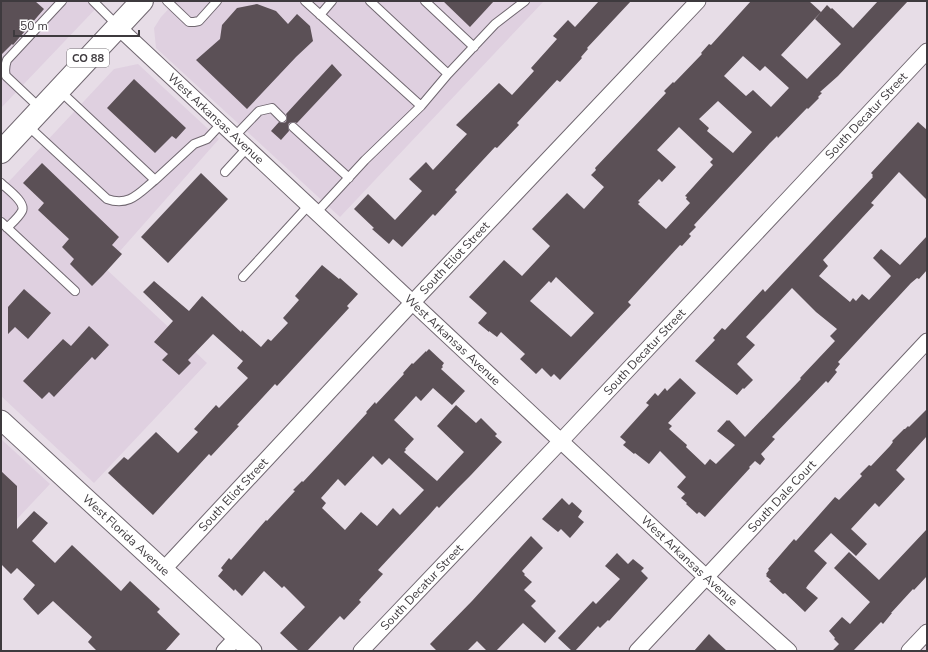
<svg xmlns="http://www.w3.org/2000/svg" width="928" height="652" font-family="'Nunito Sans',sans-serif">
  <style>
    .built { fill: #dfd0e0 }
    .building { fill: #5b5056; fill-rule: evenodd }
    .lines { fill: none; stroke-linecap: round; stroke-linejoin: round }
    .service-casing { stroke: #706770; stroke-width: 10 }
    .minor-casing { stroke: #706770; stroke-width: 17 }
    .tertiary-casing { stroke: #706770; stroke-width: 21 }
    .primary-casing { stroke: #706770; stroke-width: 24 }
    .service { stroke: #fff; stroke-width: 8 }
    .minor { stroke: #fff; stroke-width: 15 }
    .tertiary { stroke: #fff; stroke-width: 19 }
    .primary { stroke: #fff; stroke-width: 22 }
    .labels { text-anchor: middle; stroke-width: 4; stroke-linejoin: round; paint-order: stroke }
    .shield { fill: #fff; stroke: #787578; stroke-width: 1 }
    .shield-label { font-size: 11px; font-weight: bold; fill: #3e3a3e }
    .street-label { font-size: 12px; fill: #3e3a3e; stroke: #fff }
  </style>
  <rect width="100%" height="100%" fill="#e7dde7"/>
  <path class="built" d="M1,1H103L1,108Z
    M176,1H544L340,217L156,48L154,28L161,17Z
    M138,64L219,139L105,268L207,363L94,483L1,396V190L114,69Z
    M1,439L50,484L1,536Z"/>
  <path class="building" d="M1,1H35L44,9L13,45L12,44L1,55Z
    M443,1H494L470,27Z
    M599,1H631L587,48L588,49L581,57L582,58L560,82L557,80L517,123L519,125L497,148L495,147L455,190L457,192L435,216L433,214L402,247L393,239L389,244L372,229L374,228L354,209L368,194L395,220L422,191L409,179L426,162L433,170L467,134L456,125L499,83L512,95L534,71L531,68L557,39L553,36L568,20L575,27Z
    M751,1H809L821,12L781,55L807,79L841,44L815,19L827,5L831,9L832,8L853,28L878,1H908L838,76L820,92L822,93L818,97L819,98L808,109L807,108L778,138L777,136L770,143L694,225L696,227L689,234L691,236L682,246L680,245L628,302L631,305L560,380L554,374L551,377L542,368L536,374L520,359L525,354L501,332L497,337L489,331V332L478,323L487,313L469,297L504,260L522,276L550,246L532,229L567,193L584,209L604,187L591,175L596,170L595,168L666,93L664,91L673,82L674,83L702,54L701,53L709,44L711,45ZM743,56L760,71L765,66L789,88L771,107L753,90L746,96L724,76ZM718,101L752,132L733,153L707,131L709,128L699,119ZM679,127L713,159L710,162L713,165L685,196L687,197L686,199L690,203L666,229L638,204L640,202L638,201L659,179L662,182L676,167L657,150ZM556,277L594,313L571,337L530,301L549,281L551,283Z
    M257,4L276,11L288,24L297,14L310,26L313,41L296,57L247,109L196,60L220,39L222,25L237,8Z
    M332,64L342,75L297,123L294,122L289,123L288,126L289,131L281,140L271,131L279,122L283,123L286,122L287,117L286,114Z
    M134,79L186,128L176,139L172,136L155,153L107,108Z
    M918,122L927,130V200L899,172L871,203L874,205L823,260L828,266L819,276L850,302L853,298L856,301L862,294L869,300L891,276L873,258L881,249L900,265L927,236V270L919,279L917,278L911,283L838,362L840,364L835,370L837,372L828,383L826,381L772,437L775,439L761,454L765,459L760,465L755,461L749,467L750,468L705,517L699,512L697,514L686,504L687,503L681,498L685,494L677,487L686,477L660,451L649,464L635,453L634,454L623,445L626,442L620,437L649,405L646,403L655,393L658,396L665,388L667,391L680,378L696,393L668,423L672,426L669,429L687,445L686,447L705,465L710,459L716,464L735,445L717,431L727,420L728,421L729,420L745,437L801,379L800,378L835,341L830,336L837,329L816,312L792,288L746,337L755,345L737,364L753,380L744,389L743,388L737,395L695,361L715,340L713,338L722,328L725,330L763,289L765,292L873,177L872,176L873,175L871,173Z
    M42,163L119,237L112,245L122,254L103,275L92,286L70,264L74,259L62,247L69,239L38,210L44,203L23,183Z
    M201,173L228,199L168,263L141,237Z
    M322,265L339,279L340,278L358,294L347,306L349,308L277,386L275,384L237,425L239,426L211,456L209,454L153,515L108,473L124,457L128,460L156,432L178,453L198,432L194,429L216,405L219,408L248,378L237,368L243,361L213,334L188,360L191,363L179,375L162,360L168,354L154,342L173,321L143,292L154,281L189,311L202,296L241,332L242,330L261,347L268,339L271,341L288,323L283,318L299,300L295,296Z
    M24,289L51,313L28,339L15,327L8,334V307Z
    M89,326L109,345L95,360L92,357L54,397L49,392L42,399L23,381L63,339L71,346Z
    M429,349L444,363L442,366L443,367L441,369L465,391L452,405L433,388L421,401L416,396L394,420L414,439L405,449L406,450L404,452L437,481L464,452L437,426L456,405L476,423L481,418L497,434L495,436L502,442L471,475L458,488L439,508L437,506L430,514L378,570L383,574L359,600L361,602L344,620L340,616L307,651H299L280,633L305,607L284,586L282,588L264,571L242,596L235,589L234,591L218,576L223,570L221,568L229,558L231,560L266,520L267,521L295,491L293,490L302,481L303,482L331,452L367,413L366,412L375,402L376,404L404,374L403,373L412,363L413,364L426,351V352ZM373,456L382,465L389,458L424,490L400,515L393,508L377,526L361,512L345,530L322,508L326,503L321,498L338,479L345,486Z
    M927,409V436L896,470L905,479L879,507L875,503L851,529L867,544L856,556L831,533L814,551L827,563L808,585L806,588L818,598L805,612L785,593L783,594L769,581L771,580L766,576L767,575L766,574L769,570L768,569L794,539L796,541L835,497L839,500L862,476L860,474L869,465L871,466L890,446L893,442L892,441L904,429H905L908,426L909,427Z
    M1,471L17,486V529L34,511L48,523L32,541L55,563L72,545L121,591L130,581L160,609L157,612L180,634L165,651H97L88,642L92,637L53,601L38,615L23,599L35,585L17,568L11,574L1,564Z
    M562,498L569,505L572,502L582,511L578,517L584,522L570,538L561,529L558,532L542,519Z
    M927,529V576L914,590L913,589L891,613H892L883,624L881,622L853,651H832L839,644L834,639L835,638L829,631L842,617L850,624L870,602L834,568L849,552L879,580Z
    M531,536L543,548L522,571L525,574L524,575L532,582L524,590L536,601L531,606L556,631L545,643L523,623L496,651H487L477,641L467,651H437L430,644L472,601Z
    M617,553L628,564L633,559L644,568L641,571L648,578L609,621L608,620L600,628L598,626L575,651H572L558,638L593,601L596,604L620,579L605,566Z
    M709,634L715,640L727,651H694Z"/>
  <g class="lines">
    <defs>
      <path id="service" d="M93,1L118,26
        M167,1L189,22H194L199,21L217,1
        M305,1L421,106
        M370,1L448,74
        M425,1L474,47
        M320,15L332,1
        M59,90L155,180L194,144L207,139L221,124
        M41,109L6,76C4,70 5,66 7,60L62,1
        M28,126L107,199C129,207 139,193 155,180
        M293,127L349,178
        M235,136L259,111L272,108L282,118
        M225,172L247,148
        M1,183C7,189 26,202 22,211C19,217 12,223 7,228
        M316,213L365,160L421,106L448,74L495,24L525,1
        M1,222L75,291
        M243,277L309,205"/>
      <g id="minor">
        <path id="s1" d="M118,27L706,577L789,651"/>
        <path id="s2" d="M163,570L412,303L698,1"/>
        <path d="M224,651L237,637"/>
        <path id="s3" d="M361,651L561,441L927,51"/>
        <path id="s4" d="M637,651L927,341"/>
        <path d="M909,651L927,632"/>
      </g>
      <g id="tertiary">
        <path id="s5" d="M1,420L252,651"/>
      </g>
      <path id="primary" d="M1,152L142,1"/>
    </defs>
    <use href="#service" class="service-casing"/>
    <use href="#minor" class="minor-casing"/>
    <use href="#tertiary" class="tertiary-casing"/>
    <use href="#primary" class="primary-casing"/>
    <use href="#service" class="service"/>
    <use href="#minor" class="minor"/>
    <use href="#tertiary" class="tertiary"/>
    <use href="#primary" class="primary"/>
  </g>
  <g class="labels">
    <rect class="shield" x="67" y="49" width="42" height="18" rx="3"/>
    <g class="shield-label">
      <text x="88" y="62">CO 88</text>
    </g>
    <g class="street-label">
      <text dy="4" stroke="none"><textPath href="#s3" startOffset="736">South Decatur Street</textPath></text>
      <text dy="4" stroke="none"><textPath href="#s1" startOffset="134">West Arkansas Avenue</textPath></text>
      <text dy="4" stroke="none"><textPath href="#s2" startOffset="427">South Eliot Street</textPath></text>
      <text dy="4" stroke="none"><textPath href="#s1" startOffset="458">West Arkansas Avenue</textPath></text>
      <text dy="4" stroke="none"><textPath href="#s3" startOffset="412">South Decatur Street</textPath></text>
      <text dy="4" stroke="none"><textPath href="#s2" startOffset="103">South Eliot Street</textPath></text>
      <text dy="4" stroke="none"><textPath href="#s4" startOffset="212">South Dale Court</textPath></text>
      <text dy="4" stroke="none"><textPath href="#s5" startOffset="170">West Florida Avenue</textPath></text>
      <text dy="4" stroke="none"><textPath href="#s1" startOffset="782">West Arkansas Avenue</textPath></text>
      <text dy="4" stroke="none"><textPath href="#s3" startOffset="88">South Decatur Street</textPath></text>
    </g>
  </g>
  <rect width="928" height="652" fill="none" stroke="#3e3a3e" stroke-width="4"/>
  <path d="M14 30v6h125v-6" fill="none" stroke="#3e3a3e" stroke-width="2"/>
  <text x="20" y="30" font-size="12" fill="#3e3a3e" stroke="#ffffff" stroke-width="3" paint-order="stroke">50 m</text>
</svg>
